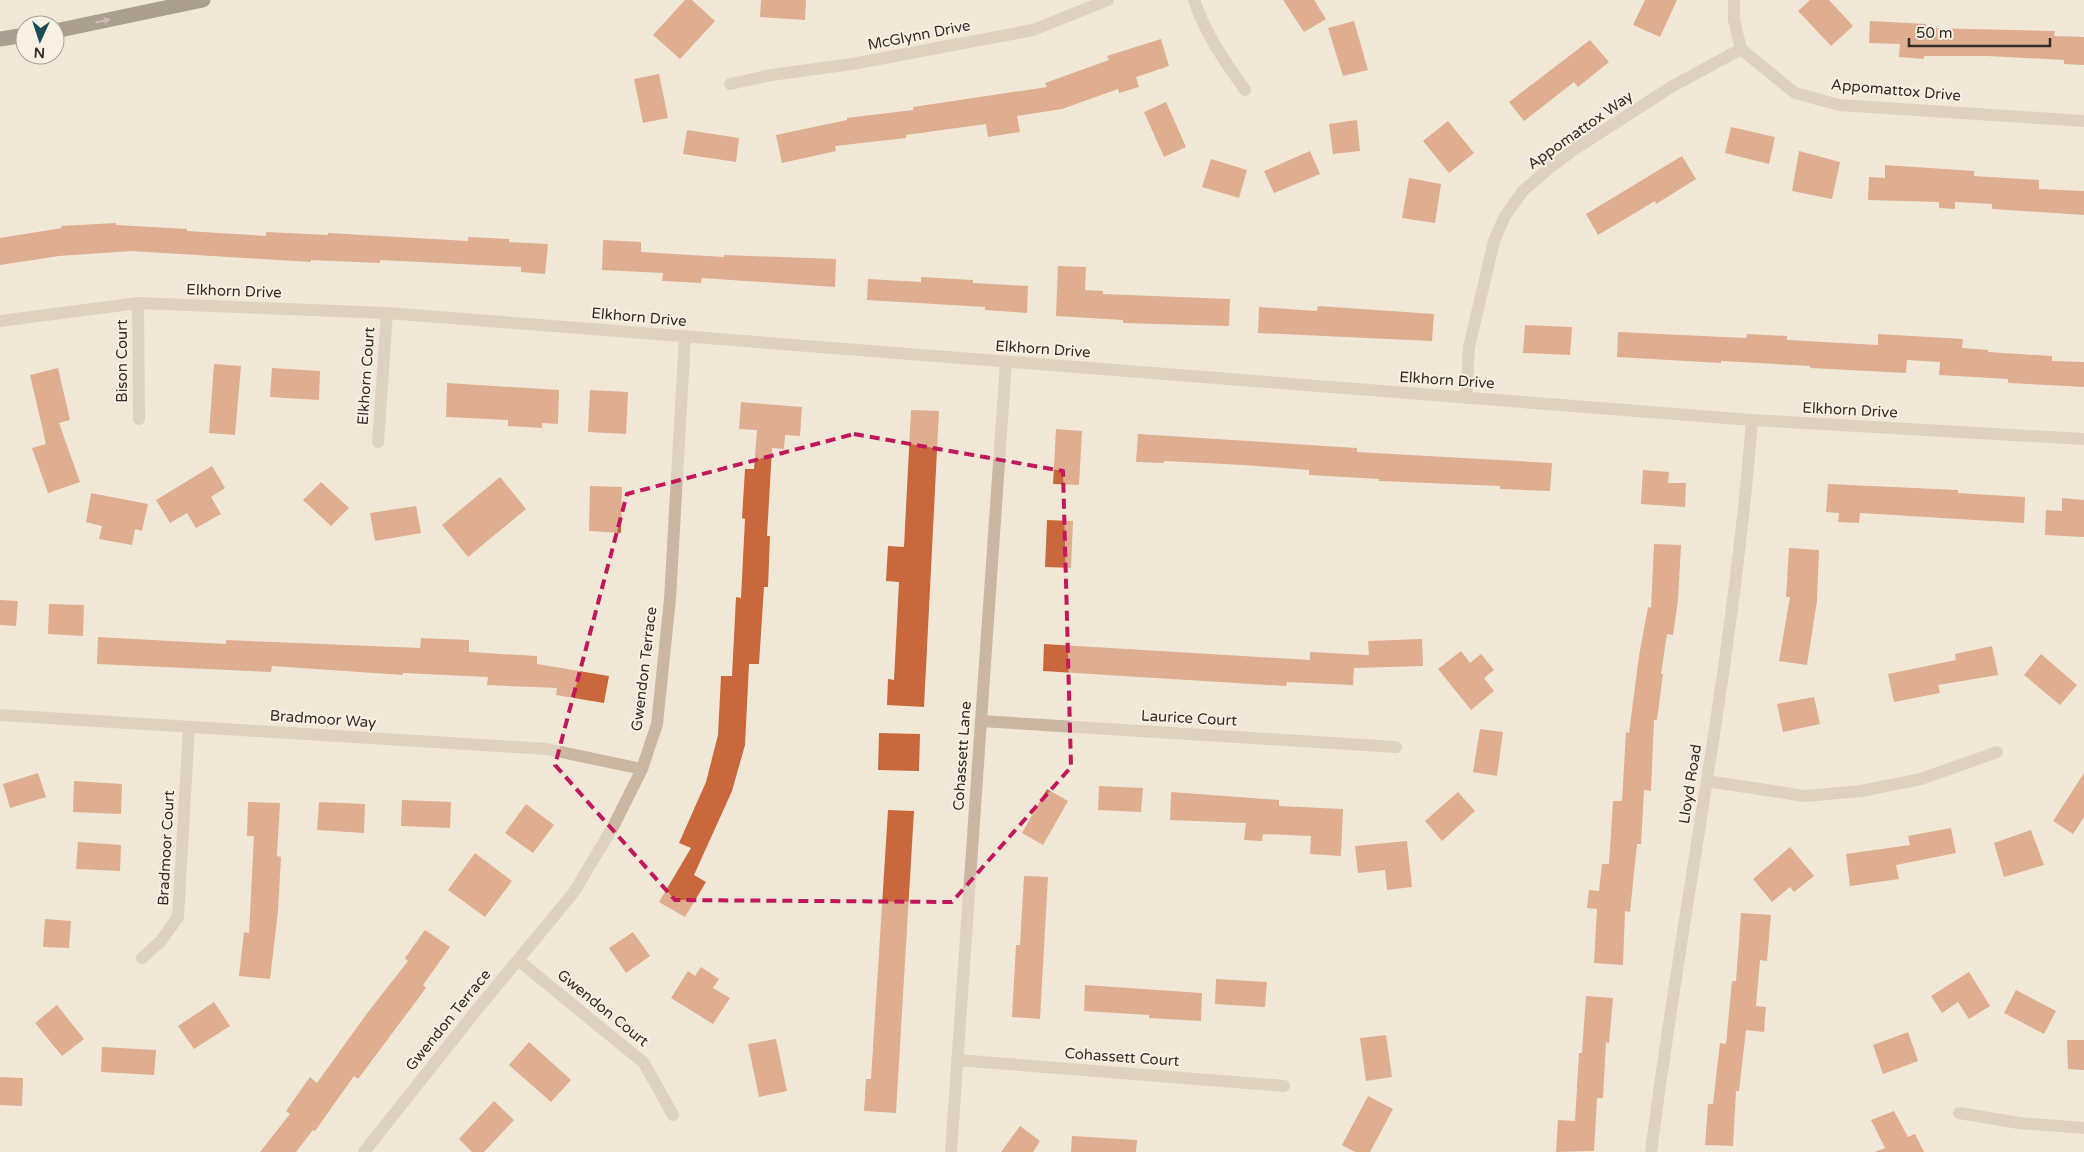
<svg xmlns="http://www.w3.org/2000/svg" width="2084" height="1152" font-family="'Varela Round',sans-serif">
  <style>
    .building { fill: #c9683d }
    .lines { fill: none; stroke-linecap: round; stroke-linejoin: round }
    .minor { stroke: #c9b7a3; stroke-width: 12 }
    .motorway { stroke: #55463c; stroke-width: 15 }
    .oneway { fill: #978a7f }
    .marked { fill: none; stroke: #c2185b; stroke-width: 4; stroke-dasharray: 10 6; stroke-linejoin: round }
    .labels { text-anchor: middle; stroke-width: 4; stroke-linejoin: round; paint-order: stroke }
    .street-label { font-size: 15px; fill: #342b25; stroke: #f9f1e3 }
  </style>
  <rect width="100%" height="100%" fill="#f1e7d7"/>
  <path class="building" d="M685,0H692L715,21L680,59L653,35Z
    M761,0H806L805,20L760,17Z
    M1283,0H1314L1326,19L1304,32Z
    M1645,0H1677L1660,37L1633,25Z
    M1810,0H1829L1853,26L1831,46L1798,11Z
    M1354,21L1368,70L1343,76L1328,28Z
    M1870,21L1926,24V28L2055,31L2054,36L2084,37V65L2064,64V60L1987,56H1924V59L1899,57L1900,44L1869,43Z
    M1161,39L1169,66L1136,77L1139,87L1119,93L1118,89L1062,109L1017,116L1020,132L988,137L986,124L906,135V138L835,146L836,151L782,163L776,135L847,120V118L913,110V107L1047,87L1045,83L1109,60L1107,56Z
    M1590,40L1609,62L1578,87L1574,82L1524,121L1509,102Z
    M659,74L668,118L643,123L634,79Z
    M1166,102L1186,147L1164,157L1144,112Z
    M1357,120L1360,151L1333,154L1329,124Z
    M1448,121L1474,153L1449,173L1423,141Z
    M1731,127L1775,137L1769,164L1725,153Z
    M687,130L739,138L736,162L683,154Z
    M1310,151L1320,174L1274,193L1264,171Z
    M1799,151L1840,162L1832,199L1792,191Z
    M1682,156L1696,179L1656,204L1655,201L1598,235L1586,214Z
    M1211,159L1247,170L1239,198L1202,187Z
    M1885,165L1974,171V176L2039,180V189L2084,191V215L1992,209V204L1955,202V209L1939,208V202L1868,200L1869,177L1885,178Z
    M1409,178L1441,184L1435,223L1402,218Z
    M116,223V225L187,229V231L266,236V232L328,235V233L468,241V237L509,239V242L548,244L545,274L521,272V267L380,260V263L311,260V262L131,251L59,256L0,265V238L62,228L61,226Z
    M603,240L641,242V252L724,257V255L836,259L835,287L702,278L701,283L662,281L663,273L602,270Z
    M1058,266L1086,267L1085,290L1103,291V294L1230,299L1229,326L1123,323V320L1056,316Z
    M921,277L973,280V283L1028,286L1027,313L985,310V307L867,300L868,279L921,282Z
    M1318,306L1434,314L1432,341L1258,333L1259,307L1317,311Z
    M1525,325L1572,327L1570,355L1523,353Z
    M1618,332L1746,338L1747,334L1787,336V340L1878,345V334L1963,339L1962,348L1988,350V352L2052,356V361L2084,362V387L2008,383V379L1939,375L1940,362L1907,360L1906,373L1810,368V366L1721,361V363L1617,357Z
    M214,364L241,366L235,435L209,433Z
    M58,368L70,420L59,423L80,482L48,493L32,448L46,444L30,375Z
    M272,368L320,371L319,400L270,397Z
    M447,383L559,390L558,424L542,423V428L508,426V420L446,417Z
    M590,390L628,392L626,434L588,432Z
    M741,402L802,407L800,436L785,435L784,449L772,448L767,536H770L768,587H764L759,664H749L745,745L732,791L694,875L706,882L685,917L659,902L691,848L679,843L706,782L718,735L721,676H732L736,597L741,598L745,519L742,518L745,469H754L757,430L739,429Z
    M911,410L939,411L924,707L887,705L888,679L894,680L899,582L886,581L888,546L904,547Z
    M1056,429L1082,431L1079,485L1053,484Z
    M1138,434L1357,448V452L1552,463L1550,491L1500,489V486L1379,481V479L1309,475V470L1244,465L1164,461V463L1136,462Z
    M212,466L225,488L211,497L221,514L196,528L187,513L170,523L156,500Z
    M1643,470L1669,472L1668,483H1686L1685,507L1641,504Z
    M500,477L526,509L468,557L442,525Z
    M321,482L349,508L331,526L303,500Z
    M1828,484L1958,490V493L2025,497L2024,523L1860,513L1859,523L1838,522L1839,513L1826,512Z
    M590,486L622,487L621,533L589,531Z
    M91,493L148,504L142,531L135,529L132,545L99,539L102,526L86,522Z
    M2062,498L2084,500V537L2045,535L2046,510L2062,511Z
    M416,506L421,533L375,541L370,513Z
    M1047,520L1073,521L1071,568L1045,567Z
    M1654,544L1681,545L1678,600L1673,635L1667,634L1661,674H1663L1657,720H1654L1651,791L1644,790L1641,844H1637L1630,912L1625,911L1623,965L1594,963L1597,909L1587,908L1589,890L1599,891L1602,864H1609L1613,801H1622L1626,732L1629,733L1639,656L1648,607L1651,608Z
    M1789,548L1819,550L1817,601L1807,665L1779,661L1790,597H1786Z
    M0,600L18,601L16,626L0,625Z
    M49,604L84,605L83,636L48,634Z
    M98,637L226,644V640L420,648L421,638L469,640V652L537,656V664L609,676L604,703L556,695L557,688L487,685L488,677L403,673V675L272,666L271,672L97,664Z
    M1422,639L1423,666L1354,668L1353,685L1287,682L1286,686L1043,671L1044,644L1310,660V652L1369,655L1368,641Z
    M1992,646L1998,675L1938,685L1940,693L1894,702L1888,674L1956,660L1955,654Z
    M1461,651L1470,663L1481,654L1494,670L1484,678L1494,691L1471,710L1438,669Z
    M2041,654L2077,685L2060,705L2024,675Z
    M1814,697L1820,724L1783,732L1777,704Z
    M1480,729L1503,732L1497,776L1473,772Z
    M879,733L920,734L919,771L878,770Z
    M38,773L46,797L10,808L3,784Z
    M2084,773V817L2073,834L2053,821Z
    M74,781L122,784L121,814L73,812Z
    M1099,786L1143,788L1141,812L1098,810Z
    M1047,789L1068,801L1043,845L1022,833Z
    M1171,792L1279,800V806L1343,809L1341,856L1310,854L1311,836L1263,834L1262,841L1244,840L1246,823L1170,820Z
    M1458,792L1475,811L1442,841L1425,821Z
    M402,800L451,802L450,828L401,826Z
    M248,802L280,803L277,856L281,857L278,911L270,979L239,976L244,932L249,933L254,836H247Z
    M319,802L365,804L364,833L317,830Z
    M526,804L554,825L533,853L505,833Z
    M888,810L914,811L896,1113L864,1111L866,1079H871Z
    M1951,828L1956,853L1896,865L1899,879L1850,886L1846,854L1910,845L1908,836Z
    M2031,830L2044,865L2004,877L1994,843Z
    M1407,841L1412,887L1387,890L1385,870L1358,873L1355,846Z
    M78,842L121,845L120,871L76,869Z
    M1790,847L1814,876L1794,892L1790,887L1772,902L1753,879Z
    M475,853L512,881L485,917L448,890Z
    M1024,876L1048,877L1040,1019L1012,1017L1016,945H1020Z
    M1741,913L1771,915L1767,961L1760,960L1756,1006L1766,1007L1764,1032L1746,1030L1739,1091H1736L1733,1146L1705,1145L1708,1104H1713L1720,1043L1726,1044L1732,981H1736Z
    M45,919L71,921L69,948L43,947Z
    M425,930L450,947L423,985L426,988L358,1079L354,1076L315,1131L313,1130L296,1152H260L290,1114L286,1111L310,1077L317,1083L368,1012L408,961L405,958Z
    M633,932L650,956L626,973L609,948Z
    M701,967L719,979L713,988L730,998L713,1024L671,998L688,971L695,976Z
    M1969,972L1990,1006L1969,1019L1958,1002L1942,1013L1931,996Z
    M1216,979L1267,982L1265,1007L1215,1004Z
    M1085,985L1202,993L1201,1021L1149,1018V1015L1084,1011Z
    M2016,990L2056,1011L2044,1034L2004,1013Z
    M1586,996L1613,998L1609,1043L1606,1042L1603,1098H1597L1594,1151L1556,1152L1558,1120L1575,1121L1579,1053H1582Z
    M214,1002L230,1026L194,1049L178,1026Z
    M57,1005L84,1039L62,1056L35,1023Z
    M1908,1032L1918,1061L1883,1074L1873,1045Z
    M1386,1035L1392,1077L1366,1081L1360,1038Z
    M776,1039L787,1091L759,1097L748,1044Z
    M2067,1040H2084V1070L2068,1069Z
    M529,1042L571,1080L551,1102L509,1065Z
    M102,1047L156,1050L154,1075L101,1072Z
    M0,1077L23,1078L22,1106L0,1105Z
    M1368,1096L1393,1109L1370,1152H1355L1342,1145Z
    M494,1101L514,1120L484,1152H472L459,1139Z
    M1894,1111L1908,1137L1915,1134L1924,1152H1875L1885,1148L1871,1120Z
    M1020,1126L1040,1141L1033,1152H1001Z
    M1072,1136L1137,1140L1136,1152H1071Z"/>
  <g class="lines">
    <path class="minor" d="M1194,0C1205,33 1225,62 1245,90
      M1734,0V20L1741,49L1795,93L1839,105L2084,121
      M730,84L771,75L852,64L1033,30L1108,0
      M138,303L139,419
      M0,321L138,303L387,313L1752,420L2084,439
      M1466,398L1469,347L1494,241L1505,216L1523,191L1548,169L1575,149L1671,87L1741,49
      M378,442L387,313
      M0,715L547,749L642,769
      M981,721L1396,747
      M1707,781L1805,796L1861,791L1921,779L1997,752
      M142,958L161,941L178,917L189,727
      M518,960L644,1063L673,1115
      M957,1060L1284,1086
      M1959,1113L2019,1123L2084,1128
      M364,1152L475,1012L574,892L614,825L642,769L657,724L670,599L685,337
      M951,1152L1006,362
      M1651,1152C1682,908 1733,666 1752,420"/>
    <path class="motorway" d="M55,31L203,0
      M0,39L25,35"/>
  </g>
  <defs><path id="oneway-solid" d="M-6-.8H1V-3.2L6.5 0L1 3.2V.8H-6Z" transform="scale(1.25)"/></defs>
  <use class="oneway" href="#oneway-solid" transform="translate(103 21) rotate(-12)"/>
  <path d="M0 0H2084V1152H0ZM854,434L1063,471L1071,767L952,902L675,900L555,765L627,494Z" fill="#f1e7d7" fill-opacity=".55" fill-rule="evenodd"/>
  <path class="marked" d="M854,434L1063,471L1071,767L952,902L675,900L555,765L627,494Z"/>
  <g class="labels">
    <g class="street-label">
      <text transform="translate(919 35) rotate(-11)" y="5">McGlynn Drive</text>
      <text transform="translate(1896 90) rotate(5)" y="5">Appomattox Drive</text>
      <text transform="translate(1580 130) rotate(-35)" y="5">Appomattox Way</text>
      <text transform="translate(234 291) rotate(2)" y="5">Elkhorn Drive</text>
      <text transform="translate(639 317) rotate(5)" y="5">Elkhorn Drive</text>
      <text transform="translate(1043 349) rotate(4)" y="5">Elkhorn Drive</text>
      <text transform="translate(122 361) rotate(-90)" y="5">Bison Court</text>
      <text transform="translate(366 376) rotate(-86)" y="5">Elkhorn Court</text>
      <text transform="translate(1447 380) rotate(4)" y="5">Elkhorn Drive</text>
      <text transform="translate(1850 410) rotate(3)" y="5">Elkhorn Drive</text>
      <text transform="translate(644 669) rotate(-83)" y="5">Gwendon Terrace</text>
      <text transform="translate(1189 718) rotate(3)" y="5">Laurice Court</text>
      <text transform="translate(323 719) rotate(4)" y="5">Bradmoor Way</text>
      <text transform="translate(962 756) rotate(-86)" y="5">Cohassett Lane</text>
      <text transform="translate(1690 784) rotate(-81)" y="5">Lloyd Road</text>
      <text transform="translate(166 848) rotate(-87)" y="5">Bradmoor Court</text>
      <text transform="translate(603 1008) rotate(39)" y="5">Gwendon Court</text>
      <text transform="translate(448 1020) rotate(-51)" y="5">Gwendon Terrace</text>
      <text transform="translate(1122 1057) rotate(4)" y="5">Cohassett Court</text>
    </g>
  </g>
  <g transform="translate(40 40) rotate(183)"><circle r="24" fill="#f9f1e3" stroke="#aaa297"/>
  <path d="M0-4L9 19L0 12L-9 19Z" fill="#1a4e56"/>
  <text y="-8" font-size="14" font-weight="bold" text-anchor="middle" fill="#342b25">N</text>
  </g>
  <path d="M1909 38v8h141v-8" fill="none" stroke="#342b25" stroke-width="2.5"/>
  <text x="1916" y="38" font-size="15" fill="#342b25" stroke="#f9f1e3" stroke-width="4" paint-order="stroke">50 m</text>
</svg>
